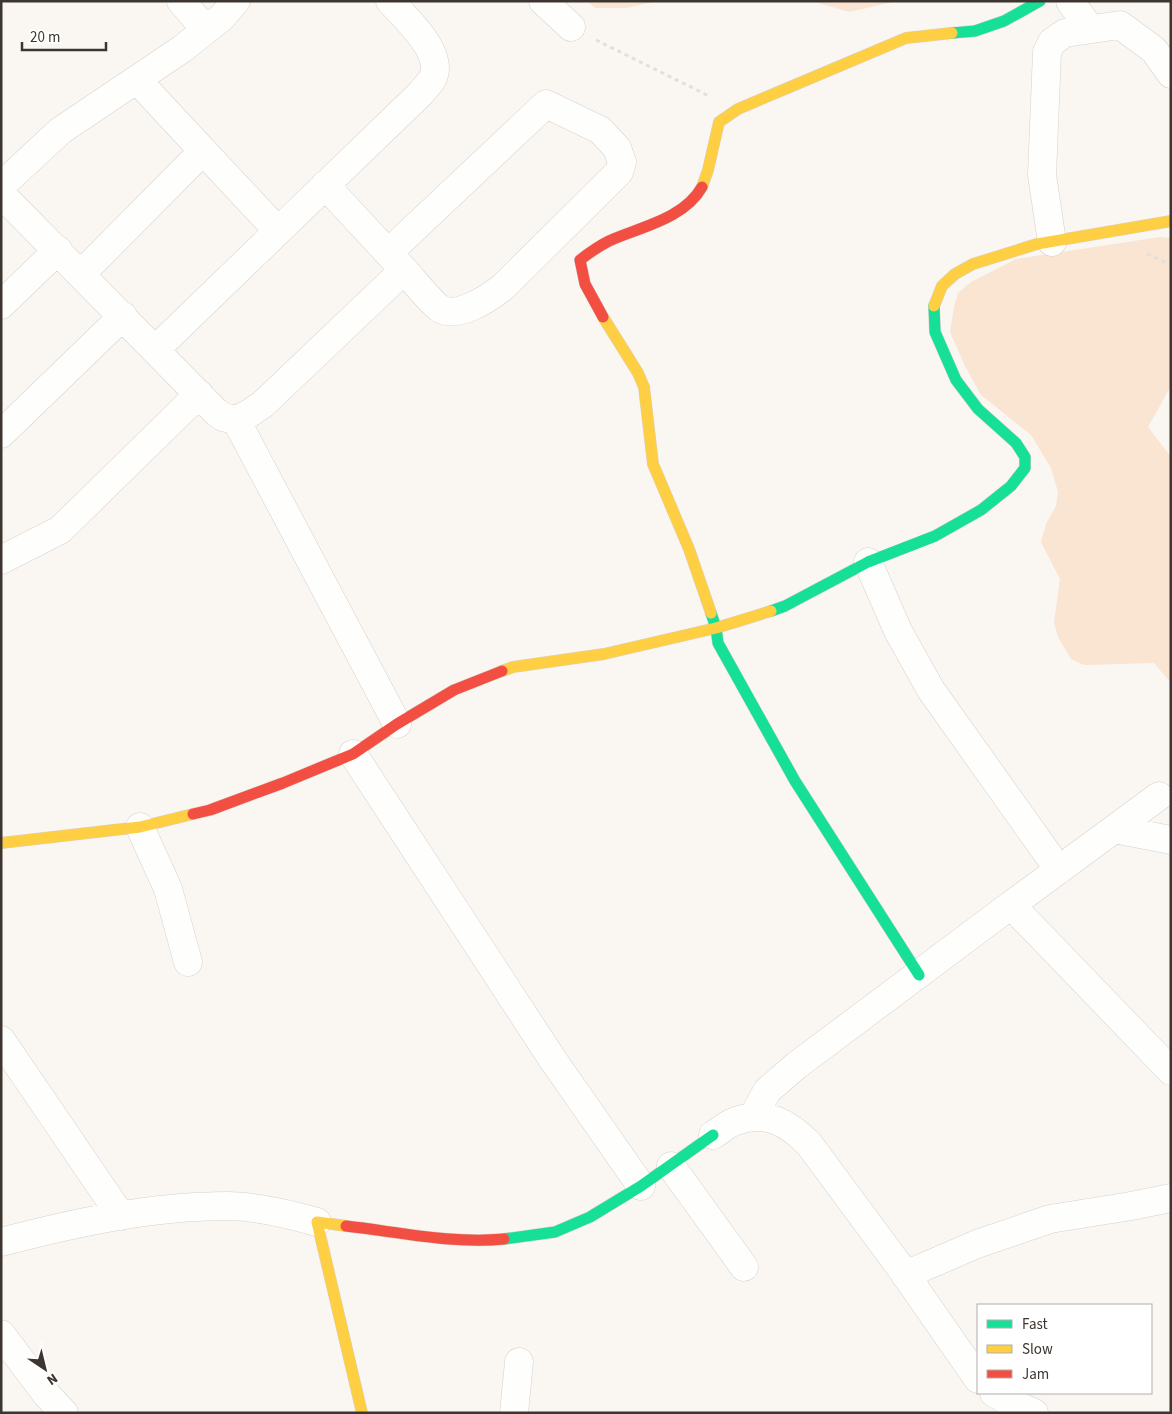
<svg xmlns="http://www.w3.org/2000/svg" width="1172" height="1414" font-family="'Source Sans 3',sans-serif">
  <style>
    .green { fill: #fae4d2 }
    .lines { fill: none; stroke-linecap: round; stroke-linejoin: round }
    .street-casing { stroke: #d7d1cb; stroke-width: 29 }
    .fast-casing { stroke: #d7d1cb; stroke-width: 12 }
    .slow-casing { stroke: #d7d1cb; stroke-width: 12 }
    .jam-casing { stroke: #d7d1cb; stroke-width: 12 }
    .path { stroke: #e1e0df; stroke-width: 3; stroke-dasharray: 4 4; stroke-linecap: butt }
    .street { stroke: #fefefd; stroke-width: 28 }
    .fast { stroke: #16e098; stroke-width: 11 }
    .slow { stroke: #ffcf43; stroke-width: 11 }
    .jam { stroke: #f24e42; stroke-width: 11 }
  </style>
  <rect width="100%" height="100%" fill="#faf6f2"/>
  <path class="green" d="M587,1H658L627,8H595Z
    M812,1H898L849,12Z
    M1160,237L1171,238V386L1148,427L1171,457V683L1154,663L1084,665L1071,659L1058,637L1054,622L1060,579L1041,542L1046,524L1056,506L1058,492L1051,468L1031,435L981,395L965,366L950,332L954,307L958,293L971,282L1016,259Z"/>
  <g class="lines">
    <defs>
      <path id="street" d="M181,1L206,30
        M543,1L571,27
        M1070,1L1090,29
        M137,80L278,231
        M1,186L60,131L182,49L221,18L236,1
        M1,194L216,412L223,417L236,420L397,724
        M1052,242L1042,175L1047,52L1052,42L1065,33L1120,25L1154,50L1171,74
        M388,253L546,104L600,130L617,148L622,162L619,172L503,287C489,298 457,320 439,308C428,299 414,281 404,270
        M81,274L203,151
        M1,305L58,250
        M156,349L421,93C424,89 428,85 431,81C448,55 405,18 390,1
        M236,420L250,413L263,404L404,270L325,185
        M1,434L123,316
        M1,560L60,530L199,394
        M868,562L898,631L931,690L1059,870
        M353,754L553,1060L641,1186
        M140,827L168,889L188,962
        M1114,829L1171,840
        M1011,905L1159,796
        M1,1040L121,1216
        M753,1117L767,1091L797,1065L1011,905L1171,1071
        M713,1135C720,1131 728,1123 736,1121C767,1110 788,1123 809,1144L900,1267L978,1379
        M671,1166L744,1267
        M1,1242C74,1223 151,1206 227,1206C255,1206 289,1214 317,1222
        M905,1275L977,1244L1050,1219L1131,1206L1171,1198
        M1,1334L47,1395L64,1413
        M994,1393L1008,1401L1034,1413
        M514,1413L519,1362"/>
      <path id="fast" d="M952,33L975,31L1004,21L1040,1
        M771,611L785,606L868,562L935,536L981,510L1011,486L1025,468V457L1016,443L978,409L956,380L935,332L934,306
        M711,613L716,628L718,643L795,781L919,975
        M504,1239L555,1232L590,1217L641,1186L713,1135"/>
      <path id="slow" d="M702,187L708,170L719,122L738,109L906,38L952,33
        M934,306L942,286L955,274L973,264L1037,244L1171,221
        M603,317L638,373L644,387L653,464L689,549L711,613
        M502,671L513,667L604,654L716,628L771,611
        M1,843L140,827L193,814
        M346,1226L317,1222L362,1413"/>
      <path id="jam" d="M603,317L585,284L580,260C589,253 599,246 609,241C640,227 684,219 702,187
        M193,814L210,810L283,783L353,754L397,724L454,690L502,671
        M346,1226C398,1232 452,1244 504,1239"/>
    </defs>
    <use href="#street" class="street-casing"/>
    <use href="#fast" class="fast-casing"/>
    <use href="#slow" class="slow-casing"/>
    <use href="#jam" class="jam-casing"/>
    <path class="path" d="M596,40L709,96
      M1147,254L1171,265"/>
    <use href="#street" class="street"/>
    <use href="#fast" class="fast"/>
    <use href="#slow" class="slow"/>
    <use href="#jam" class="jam"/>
  </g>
  <rect width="1172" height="1414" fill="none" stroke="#3d352f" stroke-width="5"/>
  <rect x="977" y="1304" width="175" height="90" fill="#ffffff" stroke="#b1aeac"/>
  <rect x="987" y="1320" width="25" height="8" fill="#16e098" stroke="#b1aeac"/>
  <text x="1022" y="1329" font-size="15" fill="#3d352f">Fast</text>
  <rect x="987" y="1345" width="25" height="8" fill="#ffcf43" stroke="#b1aeac"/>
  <text x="1022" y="1354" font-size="15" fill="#3d352f">Slow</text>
  <rect x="987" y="1370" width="25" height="8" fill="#f24e42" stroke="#b1aeac"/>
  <text x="1022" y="1379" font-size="15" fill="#3d352f">Jam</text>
  <g transform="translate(45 1369) rotate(145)" stroke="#ffffff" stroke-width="4" paint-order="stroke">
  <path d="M0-4L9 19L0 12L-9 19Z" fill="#3d352f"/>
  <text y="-8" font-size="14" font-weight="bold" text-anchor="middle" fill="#3d352f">N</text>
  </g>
  <path d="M22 42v8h84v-8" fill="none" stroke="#3d352f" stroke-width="2.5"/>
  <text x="30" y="42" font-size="15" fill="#3d352f" stroke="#ffffff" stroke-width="4" paint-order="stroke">20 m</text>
</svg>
